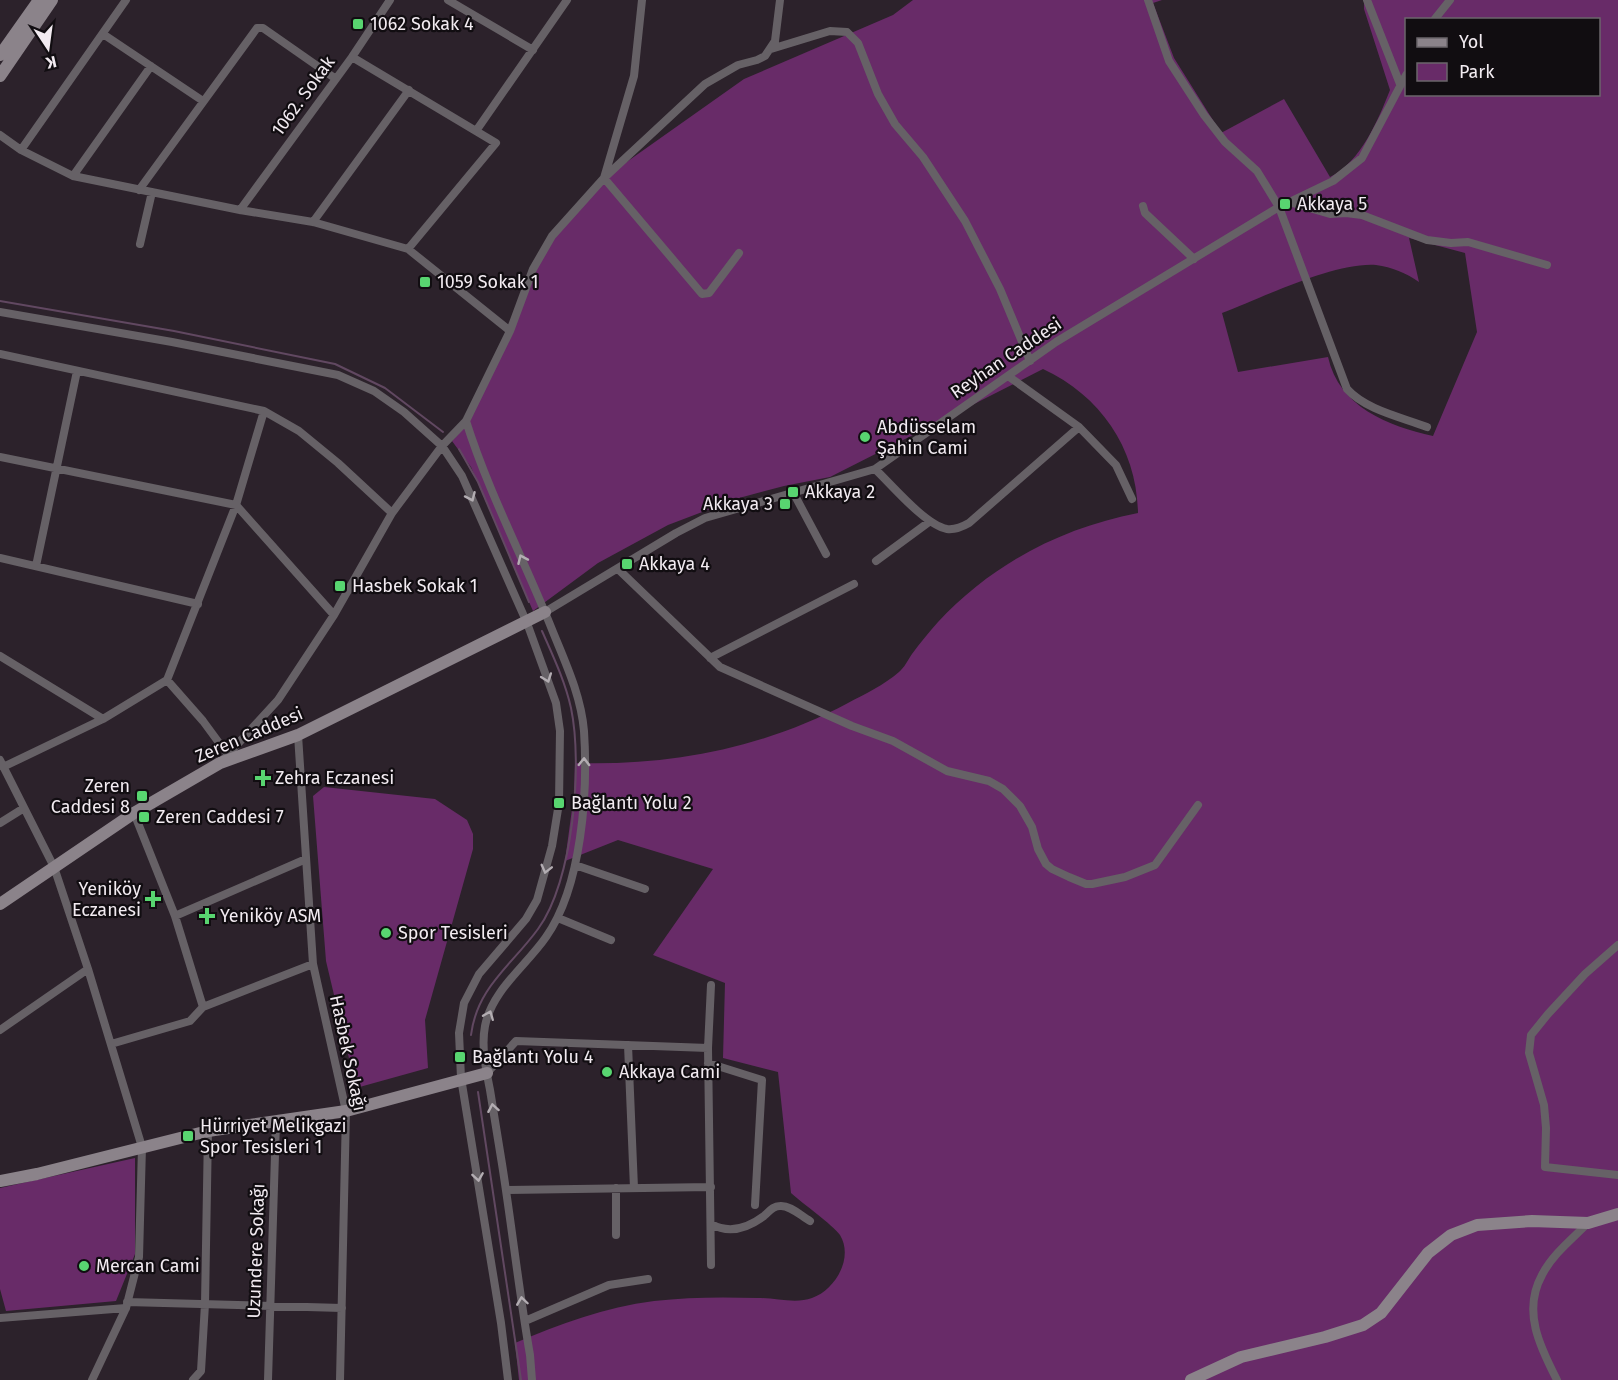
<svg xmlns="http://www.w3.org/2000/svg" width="1618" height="1380" font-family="'Fira Sans',sans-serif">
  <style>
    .green { fill: #682b68; fill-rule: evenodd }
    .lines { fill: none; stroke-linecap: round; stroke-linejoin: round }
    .stream { stroke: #614861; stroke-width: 2 }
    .street { stroke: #666166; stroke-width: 8 }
    .secondary { stroke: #8b838a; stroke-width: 12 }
    .oneway { stroke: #b3adb2 }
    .poi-dot { fill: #58d570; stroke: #110d11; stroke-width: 2 }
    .labels { text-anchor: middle; stroke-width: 4.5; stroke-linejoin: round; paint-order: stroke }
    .poi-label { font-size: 18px; fill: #f2ebf1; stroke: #110d11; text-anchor: start }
    .street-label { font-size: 18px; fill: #f2ebf1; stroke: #110d11 }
  </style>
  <rect width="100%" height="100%" fill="#2c222b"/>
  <path class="green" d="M913,0H1162L1153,3L1174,58L1221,133L1284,99L1330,177C1361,162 1378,120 1390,90L1364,9V0H1618V1380H519L515,1343C560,1324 605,1307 654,1301C688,1297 723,1297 758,1298C776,1298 796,1304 812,1298C835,1290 854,1258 840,1235C833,1225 802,1203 791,1193L778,1072L723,1058L725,983L653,955L713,869L618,840L565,861L574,794L575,763C670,766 764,748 848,703C865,694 884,685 899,672C904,668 908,660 912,654C920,643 929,632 938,622C992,564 1061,528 1138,513C1137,449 1101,396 1043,369L830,477L784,486L739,498L668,525L598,563L533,611L471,467L452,441L467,424L535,262L604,178L744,79L893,15ZM1406,20H1598V94H1406ZM1409,238L1465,253L1477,332L1433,436C1388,426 1339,407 1328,357L1238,372L1222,313C1262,298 1334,262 1376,265C1392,267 1406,273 1419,282Z
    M324,787L435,799L467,820L473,834V849L425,1020L428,1068L356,1088L326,961L313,796Z
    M135,1158V1254L116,1301L6,1311L0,1289V1188Z"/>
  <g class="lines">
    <path class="stream" d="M0,301L174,331L335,364L385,388L443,432
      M459,449L478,482L529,602
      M471,1035C477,987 512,965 538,929C573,882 583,765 571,708C565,681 553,656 542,631
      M478,1092L521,1380"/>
    <path class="street" d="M448,0L533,50
      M1148,0L1169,61L1204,115L1225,142L1257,171L1279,207L1347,389C1366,410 1401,417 1427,427
      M1367,0L1400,84
      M1434,20L1450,0
      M103,34L203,101
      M771,49L830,31L847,32L858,43L878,94L895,124L923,157L965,221L1000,289L1030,361
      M352,57L496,143L408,249
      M476,131L567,0
      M0,135L21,150L73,176L240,210L313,222L408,249L510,331
      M21,150L126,0
      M73,176L151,66
      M139,190L257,28H263L336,79
      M1289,202L1330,214L1346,213L1362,215L1427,240L1451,243L1468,242L1547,265
      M1143,206L1145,213L1194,259
      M240,210L352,57L390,0
      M313,222L409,90
      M140,244L152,192
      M739,253L709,293L702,294L604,178L705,84L738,65L757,60L765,56L775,41L780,0
      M0,312L172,342L338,375L374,391L404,412L442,446L462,476L527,623L556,703L560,731L559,803L552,846L537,900L526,919L479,974L464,1003L459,1033L461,1078L501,1323L508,1380
      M0,354L264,411L299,431L338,463L392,513
      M466,421C489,494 525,561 553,632C566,664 581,696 584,731C588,792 582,886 546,937C526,966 492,990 485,1026C481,1047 486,1070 490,1090C494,1115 498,1139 502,1164C512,1227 519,1292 530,1355L532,1380
      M1079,427L1116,465L1132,499
      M0,457L236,505L334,615
      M875,469C892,485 925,525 947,529C955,530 962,527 969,523L1079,427L1008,376
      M793,492L826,554
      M0,558L198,604
      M876,561L929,522
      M36,566L77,371
      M618,569L720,667L852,726L893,741L947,771L989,781L1003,789L1020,806L1032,827L1038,849L1046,864L1052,869L1069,877L1086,884H1092L1125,877L1155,865L1198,805
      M545,612L676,533L705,518L875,469L1056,342L1279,207L1333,181L1362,158L1406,75
      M0,656L103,719
      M710,658L854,584
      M167,680L203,721L228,755
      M298,735L313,964L346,1111L340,1380
      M0,760L54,867L88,969L142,1147L139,1257L126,1308L92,1380
      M222,761L278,700L334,615L392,513L442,446L466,421L510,331L533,269L552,236L604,178L634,76L642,0
      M3,767L103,719L167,680L236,505L264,411
      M134,813L175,916L203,1007
      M0,823L24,808
      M575,865L645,889
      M175,916L306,859
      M558,918L611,940
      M1618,945L1585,974L1548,1014L1531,1035L1529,1053L1544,1105L1546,1128L1545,1167L1618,1175
      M711,985L708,1048L711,1265
      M0,1030L88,969
      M111,1044L190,1021L203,1007L313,964
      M628,1045L634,1188
      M708,1063L762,1080L755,1205
      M487,1073L516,1041L708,1048
      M616,1188V1235
      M506,1190L711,1187
      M711,1224C729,1234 748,1228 764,1216C769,1212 772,1206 780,1206C790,1205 801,1216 810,1221
      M127,1302L342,1308
      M0,1318L126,1308
      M525,1321L609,1285L648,1279
      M193,1380L201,1371L205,1304L208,1131
      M268,1380L276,1122
      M1557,1380C1540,1347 1522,1311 1542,1275C1552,1255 1572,1239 1588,1223"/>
    <path class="secondary" d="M0,55L39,0
      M0,76L52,0
      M0,904L134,813L220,763L298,735L545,612
      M0,1181L37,1174L208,1131L346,1111L487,1073
      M1191,1380L1241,1357L1325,1337L1363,1325L1381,1313L1428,1253L1451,1235L1477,1225L1532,1221L1588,1223L1618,1214"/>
  </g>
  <defs><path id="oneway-chevron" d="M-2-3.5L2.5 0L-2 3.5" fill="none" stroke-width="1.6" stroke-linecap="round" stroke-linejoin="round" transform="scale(1.5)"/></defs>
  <g class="oneway">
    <use href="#oneway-chevron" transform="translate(471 497) rotate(66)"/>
    <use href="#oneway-chevron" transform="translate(522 559) rotate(-114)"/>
    <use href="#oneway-chevron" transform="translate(547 678) rotate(70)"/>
    <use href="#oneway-chevron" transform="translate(584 762) rotate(-89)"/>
    <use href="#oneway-chevron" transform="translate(546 869) rotate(104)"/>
    <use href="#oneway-chevron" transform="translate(489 1015) rotate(-68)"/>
    <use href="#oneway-chevron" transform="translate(493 1108) rotate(-100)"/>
    <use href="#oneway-chevron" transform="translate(478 1177) rotate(81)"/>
    <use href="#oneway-chevron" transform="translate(522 1301) rotate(-98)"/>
  </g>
  <g class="poi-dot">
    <rect x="352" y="18" width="12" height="12" rx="3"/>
    <rect x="1279" y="198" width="12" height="12" rx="3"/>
    <rect x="419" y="276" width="12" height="12" rx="3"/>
    <circle cx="865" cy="437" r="6"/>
    <rect x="787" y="486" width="12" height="12" rx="3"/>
    <rect x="779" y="498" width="12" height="12" rx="3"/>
    <rect x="621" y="558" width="12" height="12" rx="3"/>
    <rect x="334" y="580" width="12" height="12" rx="3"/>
    <path d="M260 769h6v6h6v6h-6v6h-6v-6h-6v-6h6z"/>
    <rect x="136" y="790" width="12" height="12" rx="3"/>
    <rect x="553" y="797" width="12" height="12" rx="3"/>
    <rect x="138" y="811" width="12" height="12" rx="3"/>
    <path d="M150 890h6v6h6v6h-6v6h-6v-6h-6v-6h6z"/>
    <path d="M204 907h6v6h6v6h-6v6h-6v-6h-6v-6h6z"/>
    <circle cx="386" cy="933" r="6"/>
    <rect x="454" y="1051" width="12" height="12" rx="3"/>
    <circle cx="607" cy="1072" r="6"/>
    <rect x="182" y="1130" width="12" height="12" rx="3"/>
    <circle cx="84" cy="1266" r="6"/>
  </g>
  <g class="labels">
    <g class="poi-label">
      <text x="370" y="30">1062 Sokak 4</text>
      <text x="1297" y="210">Akkaya 5</text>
      <text x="437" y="288">1059 Sokak 1</text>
      <text x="877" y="433">Abdüsselam<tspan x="877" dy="21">Şahin Cami</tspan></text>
      <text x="805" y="498">Akkaya 2</text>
      <text x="773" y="510" text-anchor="end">Akkaya 3</text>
      <text x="639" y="570">Akkaya 4</text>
      <text x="352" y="592">Hasbek Sokak 1</text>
      <text x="275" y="784">Zehra Eczanesi</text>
      <text x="130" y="792" text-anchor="end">Zeren<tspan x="130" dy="21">Caddesi 8</tspan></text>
      <text x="571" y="809">Bağlantı Yolu 2</text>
      <text x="156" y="823">Zeren Caddesi 7</text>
      <text x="141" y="895" text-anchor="end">Yeniköy<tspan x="141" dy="21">Eczanesi</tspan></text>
      <text x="220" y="922">Yeniköy ASM</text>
      <text x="398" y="939">Spor Tesisleri</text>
      <text x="472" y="1063">Bağlantı Yolu 4</text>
      <text x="619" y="1078">Akkaya Cami</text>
      <text x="200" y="1132">Hürriyet Melikgazi<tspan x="200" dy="21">Spor Tesisleri 1</tspan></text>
      <text x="96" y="1272">Mercan Cami</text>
    </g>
    <g class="street-label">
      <text transform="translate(303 96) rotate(-54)" y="6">1062. Sokak</text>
      <text transform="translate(1006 358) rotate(-34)" y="6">Reyhan Caddesi</text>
      <text transform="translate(249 735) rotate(-23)" y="6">Zeren Caddesi</text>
      <text transform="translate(348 1053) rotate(78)" y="6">Hasbek Sokağı</text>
      <text transform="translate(256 1251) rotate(-88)" y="6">Uzundere Sokağı</text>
    </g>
  </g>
  <rect x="1405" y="18" width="195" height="78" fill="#110d11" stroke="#6b666b" stroke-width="1.5"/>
  <rect x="1417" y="38" width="30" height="9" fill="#8b838a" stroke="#6b666b" stroke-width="1.5"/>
  <text x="1459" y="48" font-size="18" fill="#f2ebf1">Yol</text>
  <rect x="1417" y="63" width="30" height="18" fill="#682b68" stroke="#6b666b" stroke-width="1.5"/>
  <text x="1459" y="78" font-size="18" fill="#f2ebf1">Park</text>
  <g transform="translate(48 48) rotate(167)" stroke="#110d11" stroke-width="4.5" paint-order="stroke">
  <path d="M0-4.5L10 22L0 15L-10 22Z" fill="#f2ebf1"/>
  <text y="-9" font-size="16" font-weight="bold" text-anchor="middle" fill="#f2ebf1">K</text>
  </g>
</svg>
